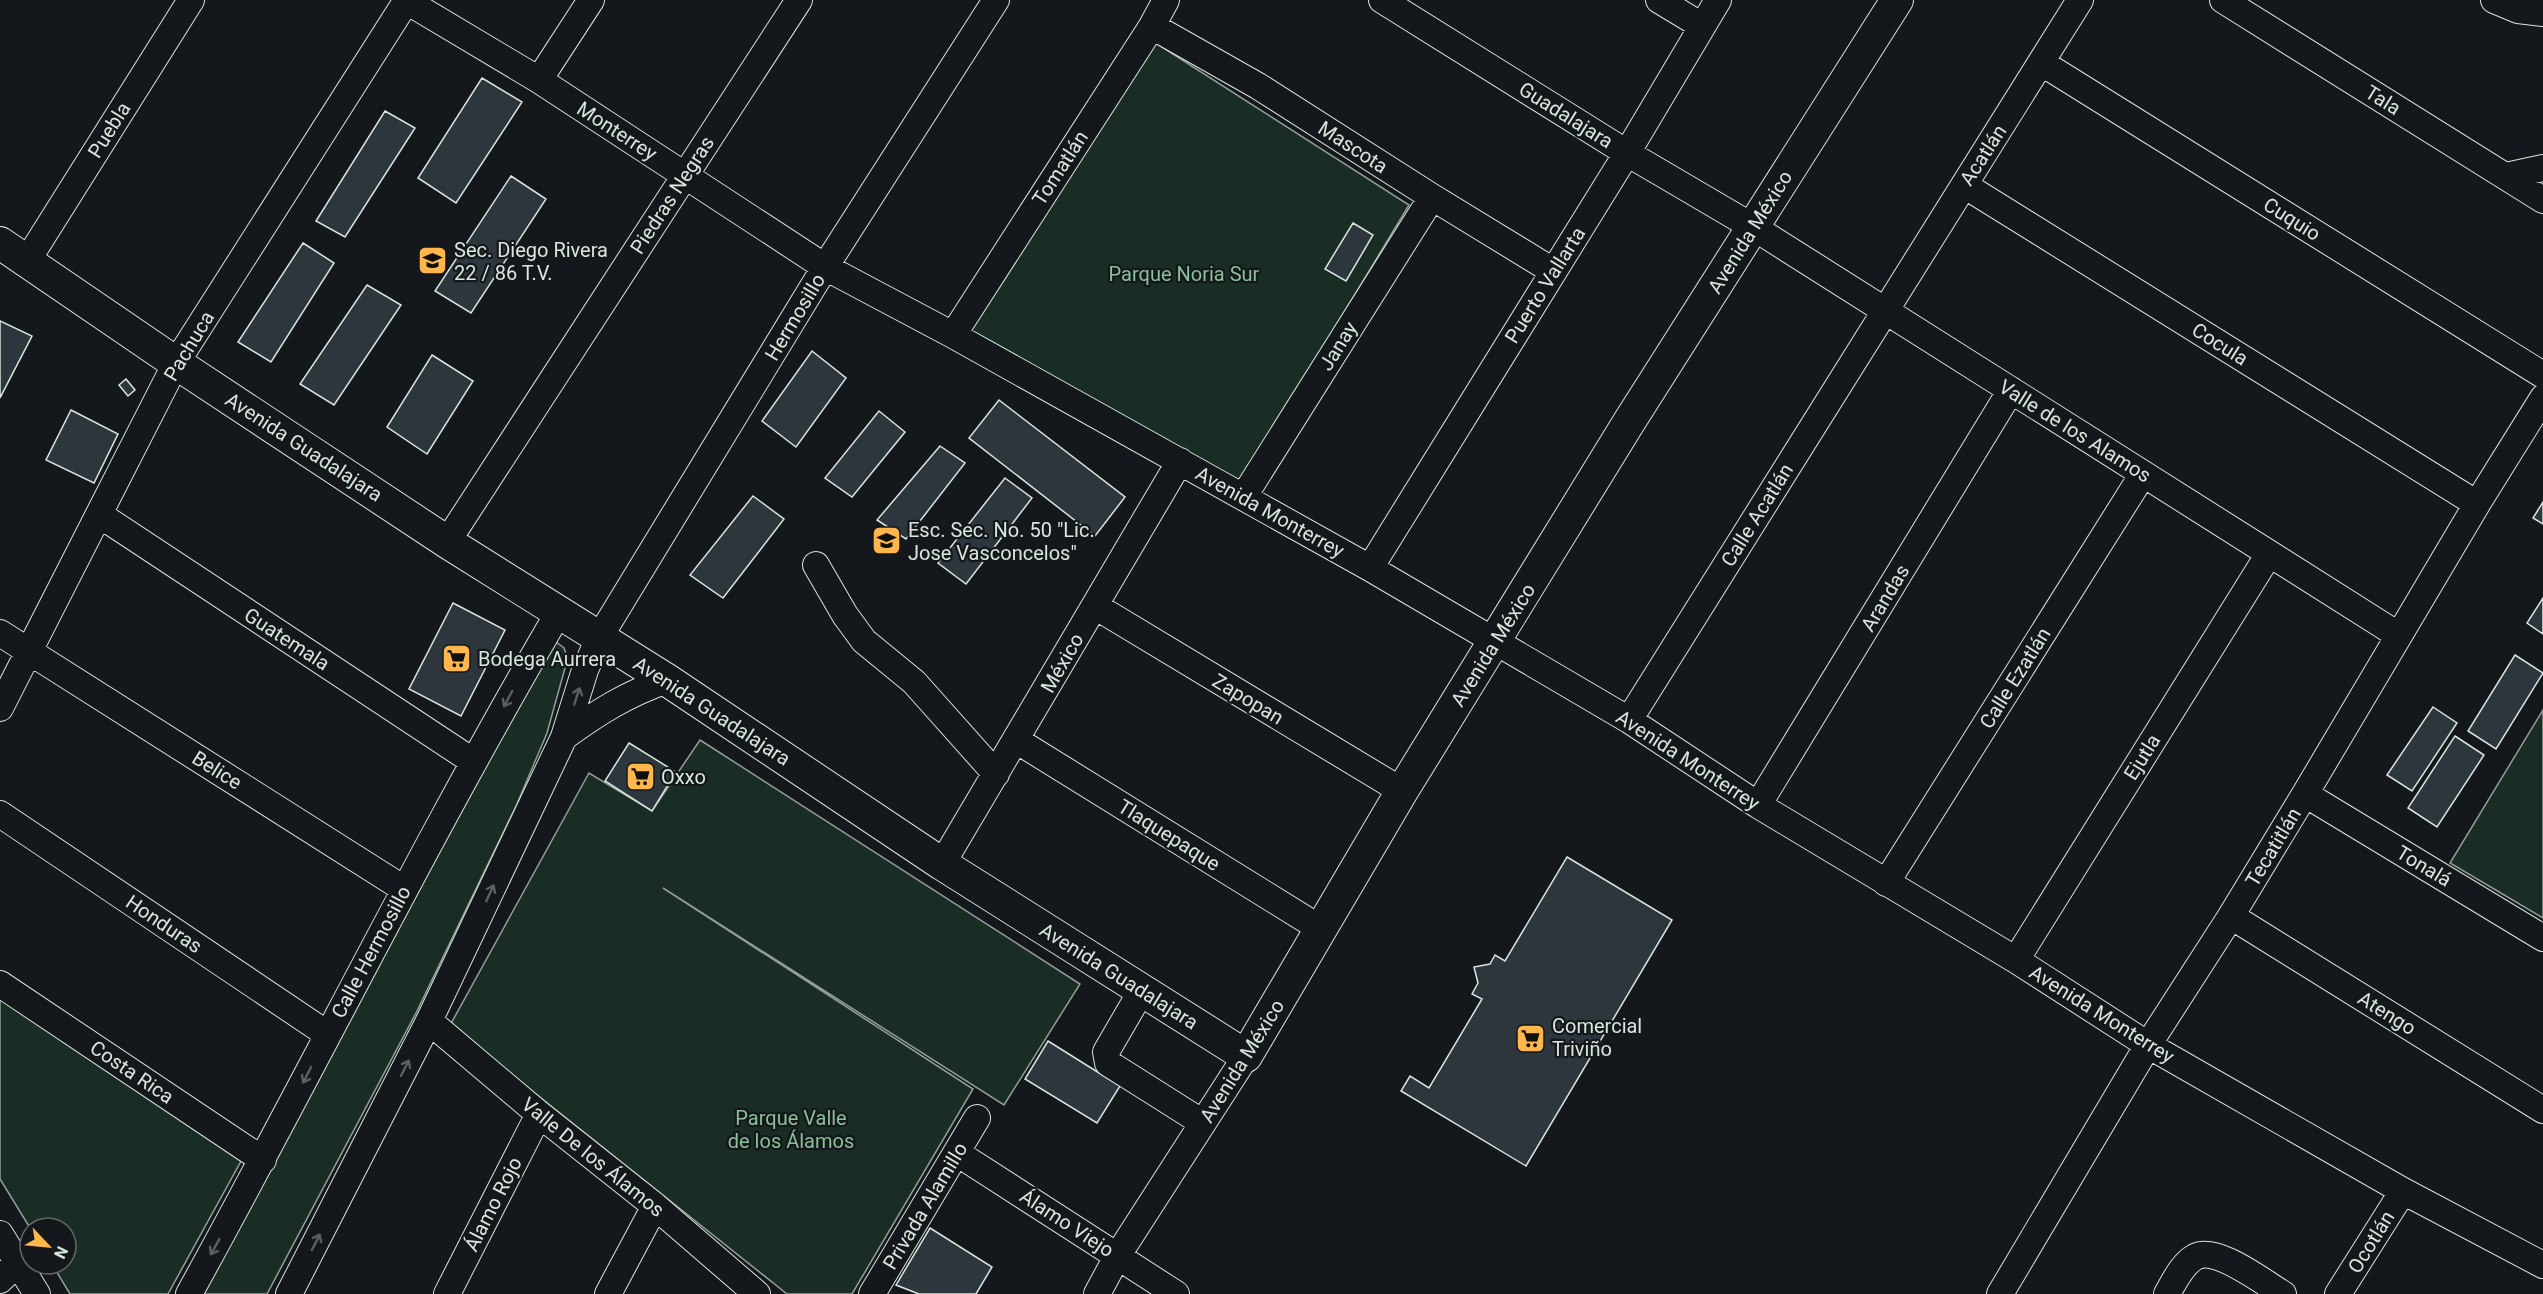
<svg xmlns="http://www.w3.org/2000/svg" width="2543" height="1294" font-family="Roboto,sans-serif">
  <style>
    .green { fill: #1a2d24; stroke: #939e99; stroke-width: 1.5 }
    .building { fill: #2c363c; stroke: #d8e6dc; stroke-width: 1.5 }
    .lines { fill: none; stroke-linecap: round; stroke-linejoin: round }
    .minor-casing { stroke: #d8e6dc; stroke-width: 28 }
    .major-casing { stroke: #d8e6dc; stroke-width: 34 }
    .minor { stroke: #14181c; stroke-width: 26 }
    .major { stroke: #14181c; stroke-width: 32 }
    .oneway { stroke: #59605f }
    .labels { text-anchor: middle; stroke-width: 4.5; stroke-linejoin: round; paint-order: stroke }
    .street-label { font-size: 20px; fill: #d8e6dc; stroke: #14181c }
    .poi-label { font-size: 20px; fill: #d8e6dc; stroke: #14181c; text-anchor: start }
    .park-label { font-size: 20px; fill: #8ac095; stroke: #14181c }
  </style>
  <rect width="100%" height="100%" fill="#14181c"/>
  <path class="green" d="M1151,40L1409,205L1239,486L962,328Z
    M552,639L564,648L567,657L565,668L547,733L517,804L416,1013L267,1294H196Z
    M2543,710V918L2450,863Z
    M700,740L1080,984L1004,1105L663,888L973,1089L852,1294H787L531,1090L448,1029L589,773L652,811Z
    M0,997L246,1152L168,1294H70L52,1264H66V1228H30L0,1179Z"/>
  <path class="building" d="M482,78L522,102L456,203L418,178Z
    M385,111L415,128L345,237L316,221Z
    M511,176L546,199L471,313L435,291Z
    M1353,223L1373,235L1346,281L1325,269Z
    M303,243L334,263L271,362L238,342Z
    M367,285L401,305L334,405L300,384Z
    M0,321L32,336L0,398Z
    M812,351L846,378L796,447L762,421Z
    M432,355L473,381L427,454L387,427Z
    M126,379L135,390L128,396L119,385Z
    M999,400L1125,497L1095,536L969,438Z
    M71,410L118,434L94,483L46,460Z
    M879,411L905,432L852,497L825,478Z
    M940,446L965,463L906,539L877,520Z
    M1005,478L1032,498L966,584L938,563Z
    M753,496L784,519L723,598L690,575Z
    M2543,502V524L2533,518Z
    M2543,598V634L2527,623Z
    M453,603L505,630L461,716L409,689Z
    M2515,655L2543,673L2496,749L2468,731Z
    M2433,707L2457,723L2412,791L2387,775Z
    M2455,736L2484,755L2437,827L2408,808Z
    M629,743L676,772L652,811L605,781Z
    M1567,857L1672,920L1526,1166L1401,1091L1410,1076L1429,1088L1482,999L1472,994L1478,983L1474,967L1490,964L1495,955L1505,961Z
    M1048,1041L1120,1086L1097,1123L1025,1079Z
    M930,1228L992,1267L976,1294H919L896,1285Z"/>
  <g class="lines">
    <defs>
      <path id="minor" d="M405,0L539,80L825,267L953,335L1370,568L1629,720L1758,805L2016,960L2148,1045L2403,1191L2543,1265
        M1382,0L1627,153L1753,227L2398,635
        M1659,0L1702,26
        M2223,0L2543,200
        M2494,0L2518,10L2543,13
        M1152,26L1258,86L1432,197L1553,271
        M2042,63L2543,375
        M539,80L591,0
        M2506,176L2543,168
        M1964,185L2477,504
        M27,261L191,0
        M953,335L1152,26L1166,0
        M1244,496L1432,197
        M100,515L474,762
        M447,542L799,0
        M816,565L845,615L864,641L914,682L996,774
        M1370,568L1627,153L1718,0
        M1095,606L1402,791
        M0,633L404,889
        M0,708L176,363L407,0
        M1629,720L2080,0
        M564,737C598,712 627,694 667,680
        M1016,740L1321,929
        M2305,794L2543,938
        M1758,805L2011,390
        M0,814L327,1034
        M942,864L1180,461
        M1886,883L2143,474
        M2231,916L2543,1110
        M2016,960L2269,554
        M0,984L263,1160
        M1142,990L1106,1052L1108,1063L1203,1123
        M429,1021L539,1114L655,1206L757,1294
        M957,1153L1176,1294
        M0,1234L37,1294
        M0,1280L18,1262
        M189,1294C314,1068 428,835 559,612
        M289,1294L429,1021L564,737L585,670L599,638L825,267L996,0
        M447,1294L539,1114
        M608,1294L655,1206
        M872,1294L977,1118
        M1097,1294L1118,1255L1246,1056
        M2000,1294L2148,1045L2231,916L2305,794L2477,504L2543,398
        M2167,1294C2174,1282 2182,1264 2195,1257C2216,1245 2264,1283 2283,1294
        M2338,1294L2403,1191"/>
      <path id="major" d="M0,243L176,363L447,542L667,680L942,864L1246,1056L1402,791L1629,422L1897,0"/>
    </defs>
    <use href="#minor" class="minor-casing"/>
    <use href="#major" class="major-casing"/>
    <use href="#minor" class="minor"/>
    <use href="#major" class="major"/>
  </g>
  <defs><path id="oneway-shaft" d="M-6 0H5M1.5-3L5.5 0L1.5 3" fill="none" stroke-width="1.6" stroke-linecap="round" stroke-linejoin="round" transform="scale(1.5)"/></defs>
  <g class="oneway">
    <use href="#oneway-shaft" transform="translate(577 696) rotate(-72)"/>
    <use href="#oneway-shaft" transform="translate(508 699) rotate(118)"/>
    <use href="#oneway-shaft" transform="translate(490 893) rotate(-65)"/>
    <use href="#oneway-shaft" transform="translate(405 1068) rotate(-63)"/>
    <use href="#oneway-shaft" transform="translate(307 1075) rotate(117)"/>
    <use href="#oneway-shaft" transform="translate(316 1242) rotate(-63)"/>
    <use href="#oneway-shaft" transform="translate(215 1247) rotate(119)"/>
  </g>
  <defs>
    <symbol id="school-square" viewBox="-11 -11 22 22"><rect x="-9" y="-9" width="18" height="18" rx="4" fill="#ffb74d" stroke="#14181c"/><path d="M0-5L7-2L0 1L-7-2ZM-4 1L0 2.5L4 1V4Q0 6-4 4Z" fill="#111"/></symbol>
    <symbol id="supermarket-square" viewBox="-11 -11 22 22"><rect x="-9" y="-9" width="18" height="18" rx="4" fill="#ffb74d" stroke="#14181c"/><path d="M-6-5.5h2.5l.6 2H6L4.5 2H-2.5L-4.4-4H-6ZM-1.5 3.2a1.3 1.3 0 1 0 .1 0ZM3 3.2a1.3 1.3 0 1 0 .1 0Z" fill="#111"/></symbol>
  </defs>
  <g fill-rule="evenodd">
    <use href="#school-square" x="416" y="244" width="33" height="33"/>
    <use href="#school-square" x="870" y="524" width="33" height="33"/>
    <use href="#supermarket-square" x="440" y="642" width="33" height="33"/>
    <use href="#supermarket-square" x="624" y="760" width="33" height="33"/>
    <use href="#supermarket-square" x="1514" y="1022" width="33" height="33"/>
  </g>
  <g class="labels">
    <g class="street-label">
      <text transform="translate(2383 100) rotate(32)" y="7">Tala</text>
      <text transform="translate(1566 115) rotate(32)" y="7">Guadalajara</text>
      <text transform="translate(109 130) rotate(-58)" y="7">Puebla</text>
      <text transform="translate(617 131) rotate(33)" y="7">Monterrey</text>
      <text transform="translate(1353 147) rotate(33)" y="7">Mascota</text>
      <text transform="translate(1983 155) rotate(-57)" y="7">Acatlán</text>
      <text transform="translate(1060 168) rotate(-57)" y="7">Tomatlán</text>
      <text transform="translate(672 195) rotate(-57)" y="7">Piedras Negras</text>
      <text transform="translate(2292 219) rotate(32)" y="7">Cuquio</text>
      <text transform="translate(1750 232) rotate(-58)" y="7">Avenida México</text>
      <text transform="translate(1545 285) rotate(-58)" y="7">Puerto Vallarta</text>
      <text transform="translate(795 317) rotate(-59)" y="7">Hermosillo</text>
      <text transform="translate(2220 344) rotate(32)" y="7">Cocula</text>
      <text transform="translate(189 346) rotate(-59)" y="7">Pachuca</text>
      <text transform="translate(1338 346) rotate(-58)" y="7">Janay</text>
      <text transform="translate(2075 431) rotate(32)" y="7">Valle de los Alamos</text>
      <text transform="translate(304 447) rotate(33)" y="7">Avenida Guadalajara</text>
      <text transform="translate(1270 512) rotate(29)" y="7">Avenida Monterrey</text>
      <text transform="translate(1757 515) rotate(-58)" y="7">Calle Acatlán</text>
      <text transform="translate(1885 598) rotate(-59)" y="7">Arandas</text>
      <text transform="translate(287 639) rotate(33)" y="7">Guatemala</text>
      <text transform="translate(1493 645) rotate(-58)" y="7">Avenida México</text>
      <text transform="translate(1062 663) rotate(-60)" y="7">México</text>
      <text transform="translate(2015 678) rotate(-58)" y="7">Calle Ezatlán</text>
      <text transform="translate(1248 699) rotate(31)" y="7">Zapopan</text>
      <text transform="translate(712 711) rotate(33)" y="7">Avenida Guadalajara</text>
      <text transform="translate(2142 757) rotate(-58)" y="7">Ejutla</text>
      <text transform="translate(1688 760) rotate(33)" y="7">Avenida Monterrey</text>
      <text transform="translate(217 770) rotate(32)" y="7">Belice</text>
      <text transform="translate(1169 835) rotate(32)" y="7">Tlaquepaque</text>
      <text transform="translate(2273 847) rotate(-59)" y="7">Tecatitlán</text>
      <text transform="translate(2424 866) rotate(31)" y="7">Tonalá</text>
      <text transform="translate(164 924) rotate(34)" y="7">Honduras</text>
      <text transform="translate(371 952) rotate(-62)" y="7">Calle Hermosillo</text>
      <text transform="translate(1119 976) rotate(32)" y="7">Avenida Guadalajara</text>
      <text transform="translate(2387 1013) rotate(32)" y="7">Atengo</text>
      <text transform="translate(2102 1014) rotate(32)" y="7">Avenida Monterrey</text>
      <text transform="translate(1242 1061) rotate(-58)" y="7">Avenida México</text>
      <text transform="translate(132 1072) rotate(34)" y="7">Costa Rica</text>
      <text transform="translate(593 1157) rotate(39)" y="7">Valle De los Álamos</text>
      <text transform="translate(493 1204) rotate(-63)" y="7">Álamo Rojo</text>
      <text transform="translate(925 1206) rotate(-59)" y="7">Privada Alamillo</text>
      <text transform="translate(1067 1223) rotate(33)" y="7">Álamo Viejo</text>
      <text transform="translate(2371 1242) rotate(-58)" y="7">Ocotlán</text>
    </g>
    <g class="poi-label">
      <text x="454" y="257">Sec. Diego Rivera<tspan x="454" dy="23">22 / 86 T.V.</tspan></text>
      <text x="908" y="537">Esc. Sec. No. 50 "Lic.<tspan x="908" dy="23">Jose Vasconcelos"</tspan></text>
      <text x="478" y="666">Bodega Aurrera</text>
      <text x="661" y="784">Oxxo</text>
      <text x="1552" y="1033">Comercial<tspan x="1552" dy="23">Triviño</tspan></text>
    </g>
    <g class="park-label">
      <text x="1184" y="281">Parque Noria Sur</text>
      <text x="791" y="1125">Parque Valle<tspan x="791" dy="23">de los Álamos</tspan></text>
    </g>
  </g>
  <g transform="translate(48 1246) rotate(116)"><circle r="28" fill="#14181c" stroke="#626a69" stroke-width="1.5"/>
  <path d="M0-4.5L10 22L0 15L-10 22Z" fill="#ffb74d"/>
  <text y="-9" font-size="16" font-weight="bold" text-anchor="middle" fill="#d8e6dc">N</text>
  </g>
</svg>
